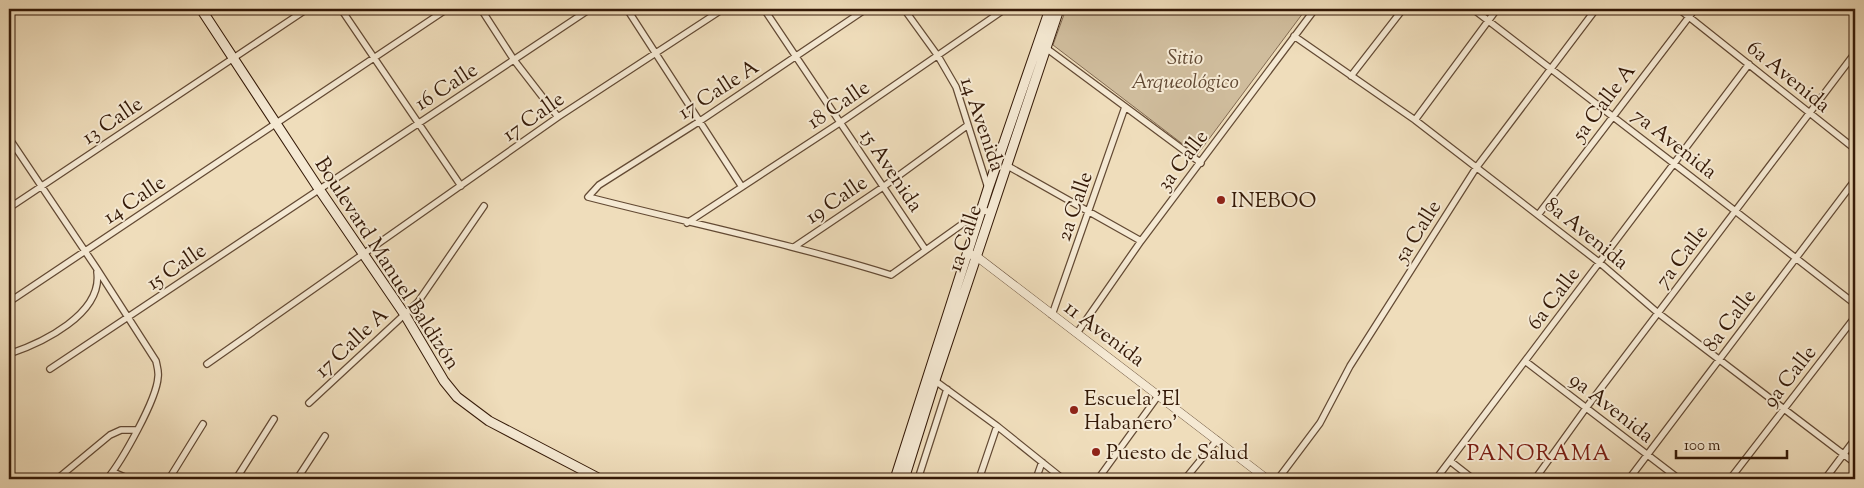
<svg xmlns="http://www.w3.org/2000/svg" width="1864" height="488" font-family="'Sorts Mill Goudy',serif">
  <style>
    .green { fill: #cfbc9c; stroke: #826a52 }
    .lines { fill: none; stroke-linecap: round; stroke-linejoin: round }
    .minor-casing { stroke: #634a34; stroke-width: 8 }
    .tertiary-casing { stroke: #634a34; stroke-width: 9 }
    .secondary-casing { stroke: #341907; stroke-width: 11 }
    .minor { stroke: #f5e9d3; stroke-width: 5.5 }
    .tertiary { stroke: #f5e9d3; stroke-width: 8 }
    .secondary { stroke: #f5e9d3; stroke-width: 9 }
    .poi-dot { fill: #8f2418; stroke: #f5e9d3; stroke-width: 2 }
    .labels { text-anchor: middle; stroke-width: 4; stroke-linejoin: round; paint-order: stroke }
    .park-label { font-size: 21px; font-style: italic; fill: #624a34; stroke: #f5e9d3 }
    .street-label { font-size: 21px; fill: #341907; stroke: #f5e9d3 }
    .poi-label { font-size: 21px; fill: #341907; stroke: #f5e9d3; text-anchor: start }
    .neighbourhood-label { font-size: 22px; letter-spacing: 1px; fill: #7a1f14; stroke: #f5e9d3 }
  </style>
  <rect width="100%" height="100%" fill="#efddbb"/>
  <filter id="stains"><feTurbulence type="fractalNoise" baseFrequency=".004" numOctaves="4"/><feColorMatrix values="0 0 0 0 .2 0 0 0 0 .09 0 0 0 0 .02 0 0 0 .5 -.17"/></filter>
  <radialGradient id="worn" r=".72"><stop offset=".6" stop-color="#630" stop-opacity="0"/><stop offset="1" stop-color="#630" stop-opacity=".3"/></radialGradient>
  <path class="green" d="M1066,9H1306L1197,155L1053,45Z"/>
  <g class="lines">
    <defs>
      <path id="minor" d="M341,9L461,186
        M481,9L514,60L558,117
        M627,9L742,187
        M764,9L925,249
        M866,9L700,121L599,185L588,197C689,223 792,244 891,275L982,210L991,212
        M904,9L938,56L956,87L988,188
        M1473,9C1601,107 1728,205 1855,304
        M1679,9L1855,149
        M1294,36L1415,120L1600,263L1658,313L1855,463
        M1046,48L1201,163
        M1351,76L1403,9
        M1415,120L1497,9
        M9,138L97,269L156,361C157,366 159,372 158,377C157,399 122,461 107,479
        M1006,165L1141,241
        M9,208L307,9
        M1538,215L1695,9
        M687,223L841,122L1005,9
        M794,247L883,187L968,125
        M9,302L447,9
        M1052,315L1125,107
        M1077,333L1141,241L1315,9
        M9,354C42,343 103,314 97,272
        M1525,361L1679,479
        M207,364L558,117L723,9
        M50,369L590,9
        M934,380L997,426L1063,479
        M309,403L418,302L484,206
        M1450,461L1473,479
        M113,472L129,479
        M57,479L110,435L121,430H137
        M169,479L203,424
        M236,479L274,419
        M297,479L325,436
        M918,479L947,389
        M979,479L997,426
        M1036,479L1042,462
        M1098,479L1158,396
        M1185,479L1217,440
        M1278,479L1320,423L1350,366L1476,168L1596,9
        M1436,479L1749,64
        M1535,479L1586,408L1855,53
        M1629,479L1855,180
        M1730,479L1855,317
        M1825,479L1855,439"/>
      <path id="tertiary" d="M972,255L976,256L1267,479"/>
      <path id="secondary" d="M201,9L319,189L405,315L444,381L457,397L489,421L600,479
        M895,479L988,189L1050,9
        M904,479L935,380L1059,9"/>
    </defs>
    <use href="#minor" class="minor-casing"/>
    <use href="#tertiary" class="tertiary-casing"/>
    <use href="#secondary" class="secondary-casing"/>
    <use href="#minor" class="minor"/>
    <use href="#tertiary" class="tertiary"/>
    <use href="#secondary" class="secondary"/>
  </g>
  <g class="poi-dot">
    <circle cx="1221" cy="200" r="5"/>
    <circle cx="1074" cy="410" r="5"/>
    <circle cx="1096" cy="452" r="5"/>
  </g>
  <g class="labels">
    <g class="park-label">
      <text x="1185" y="64">Sitio<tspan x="1185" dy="24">Arqueológico</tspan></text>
    </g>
    <g class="street-label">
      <text transform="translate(1789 76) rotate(39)" y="7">6a Avenida</text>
      <text transform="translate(446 86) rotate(-33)" y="7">16 Calle</text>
      <text transform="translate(718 89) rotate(-33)" y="7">17 Calle A</text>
      <text transform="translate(1603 102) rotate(-53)" y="7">5a Calle A</text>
      <text transform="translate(838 104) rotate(-34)" y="7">18 Calle</text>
      <text transform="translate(533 116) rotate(-35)" y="7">17 Calle</text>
      <text transform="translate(112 120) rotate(-34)" y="7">13 Calle</text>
      <text transform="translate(983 124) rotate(71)" y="7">14 Avenida</text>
      <text transform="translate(1675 143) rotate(38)" y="7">7a Avenida</text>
      <text transform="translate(1182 160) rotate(-53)" y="7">3a Calle</text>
      <text transform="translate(892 170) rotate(56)" y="7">15 Avenida</text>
      <text transform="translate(134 199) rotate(-34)" y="7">14 Calle</text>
      <text transform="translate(836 199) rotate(-34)" y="7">19 Calle</text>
      <text transform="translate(1074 206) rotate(-71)" y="7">2a Calle</text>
      <text transform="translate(1417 231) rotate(-58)" y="7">5a Calle</text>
      <text transform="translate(1587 233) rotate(39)" y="7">8a Avenida</text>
      <text transform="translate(964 238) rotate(-72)" y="7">1a Calle</text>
      <text transform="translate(1681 256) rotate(-53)" y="7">7a Calle</text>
      <text transform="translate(388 263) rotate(57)" y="7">Boulevard Manuel Baldizón</text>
      <text transform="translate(176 266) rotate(-34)" y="7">15 Calle</text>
      <text transform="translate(1553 298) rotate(-53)" y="7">6a Calle</text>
      <text transform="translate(1729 320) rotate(-53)" y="7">8a Calle</text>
      <text transform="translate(1105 333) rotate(37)" y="7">11 Avenida</text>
      <text transform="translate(351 342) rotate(-43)" y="7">17 Calle A</text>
      <text transform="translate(1789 376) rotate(-52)" y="7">9a Calle</text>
      <text transform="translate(1612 407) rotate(38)" y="7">9a Avenida</text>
    </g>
    <g class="poi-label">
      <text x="1231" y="207">INEBOO</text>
      <text x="1084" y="405">Escuela 'El<tspan x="1084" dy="24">Habanero'</tspan></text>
      <text x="1106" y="459">Puesto de Salud</text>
    </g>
    <g class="neighbourhood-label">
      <text x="1539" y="460">PANORAMA</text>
    </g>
  </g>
  <rect width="1864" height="488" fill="none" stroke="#efddbb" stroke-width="30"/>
  <rect x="10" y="10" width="1844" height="468" fill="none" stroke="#341907" stroke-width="2.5"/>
  <rect x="15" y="15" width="1834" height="458" fill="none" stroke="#341907"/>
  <path d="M1676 450v8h111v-8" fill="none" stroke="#341907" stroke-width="2.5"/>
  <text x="1684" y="450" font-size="15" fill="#341907" stroke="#f5e9d3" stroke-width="4" paint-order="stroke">100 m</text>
  <rect width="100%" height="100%" filter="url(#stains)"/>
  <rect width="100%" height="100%" fill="url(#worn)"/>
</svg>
